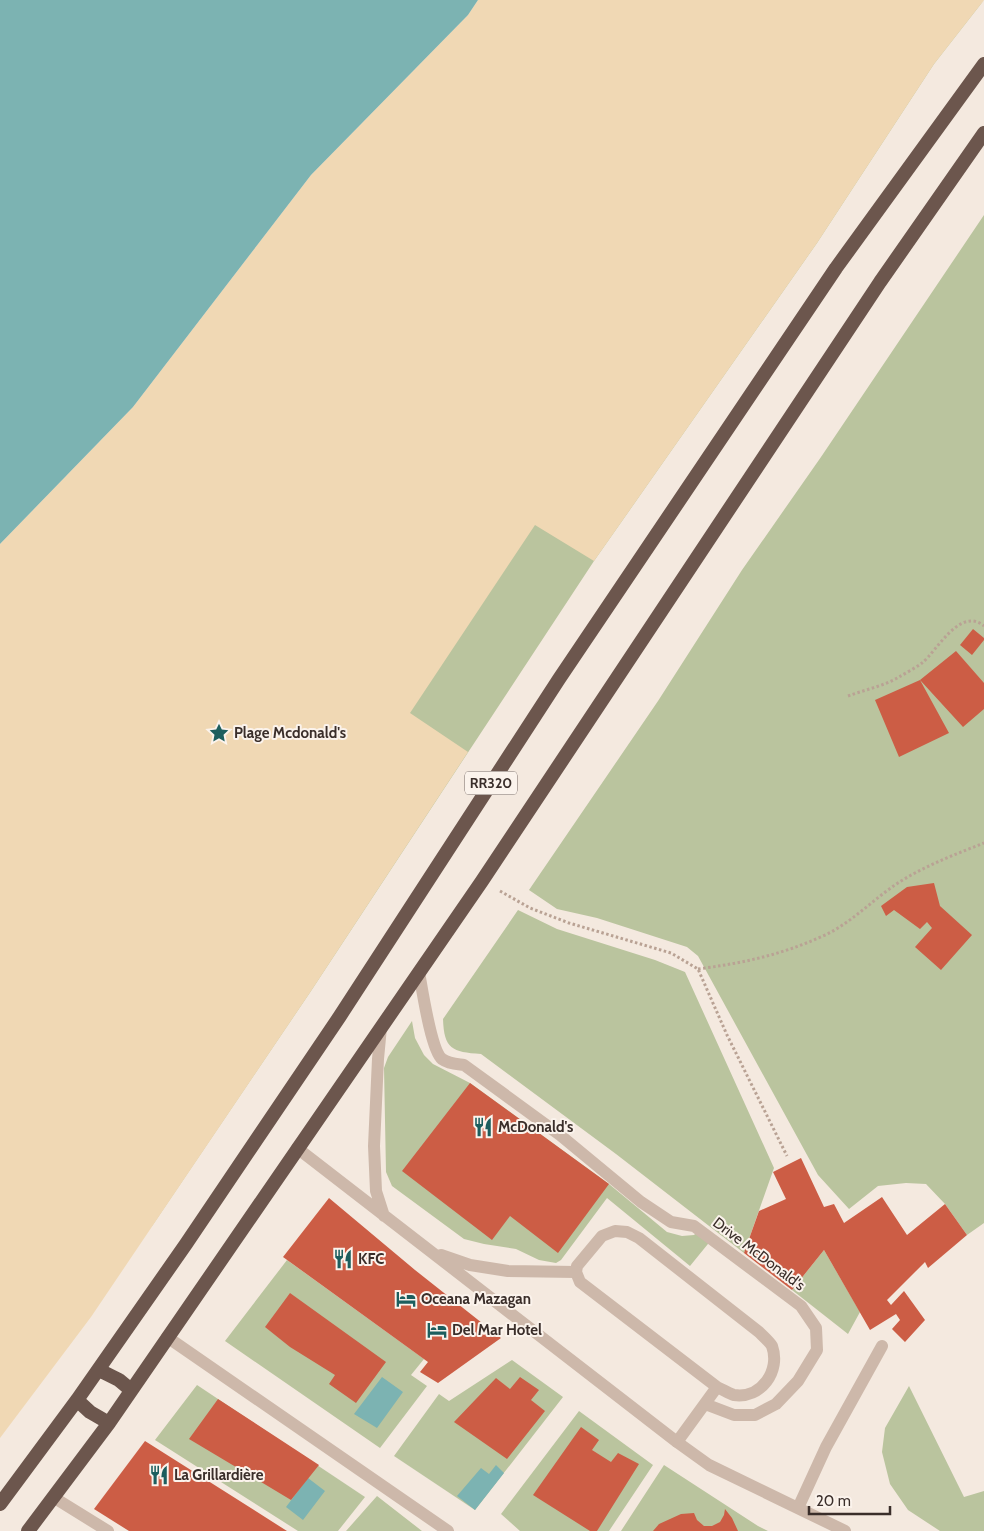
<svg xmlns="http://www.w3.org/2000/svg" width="984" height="1531" font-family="Cabin,sans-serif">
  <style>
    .green { fill: #bac49e }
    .sand { fill: #f0d8b4 }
    .water { fill: #7cb3b2 }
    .building { fill: #cc5d45 }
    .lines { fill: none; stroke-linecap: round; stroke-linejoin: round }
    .path { stroke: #b9a294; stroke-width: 3; stroke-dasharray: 2.5 2.5; stroke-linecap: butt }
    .service { stroke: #cdb8aa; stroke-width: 12 }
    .minor { stroke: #cdb8aa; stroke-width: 12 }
    .trunk { stroke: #6c564d; stroke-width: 14 }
    .labels { text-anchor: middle; stroke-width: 4; stroke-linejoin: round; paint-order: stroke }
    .shield { fill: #fbf3ec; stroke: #746964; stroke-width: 1 }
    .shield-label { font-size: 14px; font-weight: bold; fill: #3a2e2a }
    .poi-label { font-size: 15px; font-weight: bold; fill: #3a2e2a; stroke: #fbf3ec; text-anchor: start }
    .street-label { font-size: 15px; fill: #3a2e2a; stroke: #fbf3ec }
  </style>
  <rect width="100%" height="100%" fill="#f4e9df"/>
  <path class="green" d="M984,0L934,64L817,243L594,561L311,991L152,1226L157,1159L398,687L897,93Z
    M984,215V1223L967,1235L945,1204L926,1184L906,1183L878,1186L849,1209L818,1175L698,956L687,947L597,918L557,909L529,890L658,701L742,570L821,457Z
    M518,910L557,929L655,960L685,972L774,1168L744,1253L616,1154L481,1054C452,1052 444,1049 443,1019Z
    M412,1021L415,1038L424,1055L433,1064L470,1083L609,1184L667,1232L682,1236L694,1235L699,1230L712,1239L690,1266L607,1198L561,1260L556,1263L539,1260L516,1249L484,1244L464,1239L392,1186L386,1172L384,1068L388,1057Z
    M824,1250L860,1312L848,1334L792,1290Z
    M287,1260L424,1359L411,1375L427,1386L380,1448L225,1341Z
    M512,1360L563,1397L475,1510L394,1456L439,1394L449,1401Z
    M197,1385L365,1497L338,1531H298L155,1440Z
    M909,1386L964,1497L984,1491V1531H940L908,1510L890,1484L882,1452L885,1428Z
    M579,1411L653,1465L609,1531H520L501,1514Z
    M664,1465L758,1526L768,1531H621Z
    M377,1496L422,1531H346Z"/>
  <path class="sand" d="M478,0H984L934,64L817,243L594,561L535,525L410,713L468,752L311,991L91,1317L0,1438V544L133,407L311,175L468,15Z"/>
  <path class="water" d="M0,0H478L468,15L311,175L133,407L0,544Z
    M382,1377L403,1392L377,1428L354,1414Z
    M496,1465L504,1473L475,1510L457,1496L481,1468L489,1474Z
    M308,1478L325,1491L303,1520L286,1507Z"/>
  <path class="building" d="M973,629L984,638V640L972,655L960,645Z
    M956,651L984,683V709L963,727L920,680Z
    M920,680L949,733L899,757L875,700Z
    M934,883L940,906L972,935L941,970L915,947L932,928L927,922L920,929L894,910L886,916L881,906L907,887Z
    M470,1083L609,1184L558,1253L510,1216L492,1240L402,1171Z
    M801,1158L824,1207L834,1204L844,1223L882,1197L907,1235L945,1204L967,1235L928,1268L925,1262L887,1300L891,1305L904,1291L925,1320L905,1342L892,1329L900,1320L896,1314L870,1330L824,1250L792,1290L744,1253L759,1211L786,1199L773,1172Z
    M329,1198L415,1270L501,1338L438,1383L420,1372L428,1362L283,1257Z
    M290,1293L386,1362L356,1403L329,1384L335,1375L290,1347L265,1327Z
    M520,1377L539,1390L531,1400L545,1411L507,1459L454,1422L496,1378L510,1389Z
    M218,1399L319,1465L291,1500L189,1439Z
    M581,1427L599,1440L592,1450L611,1462L618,1453L639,1464L597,1531H590L533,1495Z
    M145,1441L287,1531H129L94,1509Z
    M725,1509L732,1518L738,1531H653L659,1524L681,1514L694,1513L697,1520L704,1526H712L720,1522L724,1515Z"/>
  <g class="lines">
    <path class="path" d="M848,696C864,690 884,686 899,677C906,673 915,668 922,663C937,651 960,606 984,626
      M500,891L530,908L569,923L671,953L698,969L727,1035L787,1156
      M698,969C743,963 781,955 823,936C852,923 874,898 901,881C927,865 956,854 984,843"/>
    <path class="service" d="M419,972C422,988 431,1050 442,1059C449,1064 457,1064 464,1065L560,1135L641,1202L671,1222L694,1226L801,1306L816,1328L817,1350L798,1381L776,1404L755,1415H734L705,1404
      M615,1231L627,1232L639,1238L759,1332C763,1336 769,1341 772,1346C781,1371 761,1399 734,1395C729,1394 722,1389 717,1387L580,1282L576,1272L577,1266L602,1236Z
      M677,1442L717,1387
      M53,1497L108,1531"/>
    <path class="minor" d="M381,1027L378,1059L374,1146L376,1191L384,1216
      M297,1148L677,1442L709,1465L845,1531
      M441,1255L470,1265L508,1271L576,1272
      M167,1337L448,1531
      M798,1508L826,1447L882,1346"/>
    <path class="trunk" d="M99,1370L119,1380L131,1390
      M77,1400L90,1412L109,1423
      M0,1504L77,1400L186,1244L340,1016L559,679L836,268L984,64
      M28,1531L109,1423L482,881L880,282L984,133"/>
  </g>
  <defs>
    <symbol id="sight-bare" viewBox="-9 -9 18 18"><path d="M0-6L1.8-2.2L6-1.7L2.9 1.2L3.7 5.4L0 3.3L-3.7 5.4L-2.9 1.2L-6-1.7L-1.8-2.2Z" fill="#1c5e5e" stroke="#fbf3ec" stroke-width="2.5" paint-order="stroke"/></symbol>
    <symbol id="restaurant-bare" viewBox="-9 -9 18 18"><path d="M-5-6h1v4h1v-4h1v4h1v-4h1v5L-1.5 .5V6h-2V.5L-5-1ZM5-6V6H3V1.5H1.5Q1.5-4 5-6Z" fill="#1c5e5e" stroke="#fbf3ec" stroke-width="2.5" paint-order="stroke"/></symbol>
    <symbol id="hotel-bare" viewBox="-9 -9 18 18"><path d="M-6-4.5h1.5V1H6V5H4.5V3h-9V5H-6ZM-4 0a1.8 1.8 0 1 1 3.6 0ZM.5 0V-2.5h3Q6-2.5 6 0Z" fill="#1c5e5e" stroke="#fbf3ec" stroke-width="2.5" paint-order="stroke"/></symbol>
  </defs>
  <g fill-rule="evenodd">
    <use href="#sight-bare" x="205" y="719" width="28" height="28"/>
    <use href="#restaurant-bare" x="469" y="1113" width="28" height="28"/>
    <use href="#restaurant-bare" x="329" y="1245" width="28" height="28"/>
    <use href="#hotel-bare" x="392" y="1285" width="28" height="28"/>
    <use href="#hotel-bare" x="423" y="1316" width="28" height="28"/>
    <use href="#restaurant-bare" x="145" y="1461" width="28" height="28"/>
  </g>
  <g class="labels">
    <rect class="shield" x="465" y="771.5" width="52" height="23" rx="4"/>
    <g class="shield-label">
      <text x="491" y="788">RR320</text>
    </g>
    <g class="poi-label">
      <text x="234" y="738">Plage Mcdonald's</text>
      <text x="498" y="1132">McDonald's</text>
      <text x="358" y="1264">KFC</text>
      <text x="421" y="1304">Oceana Mazagan</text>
      <text x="452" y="1335">Del Mar Hotel</text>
      <text x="174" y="1480">La Grillardière</text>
    </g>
    <g class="street-label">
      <text transform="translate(759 1254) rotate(37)" y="5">Drive McDonald's</text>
    </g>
  </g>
  <path d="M809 1506v8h81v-8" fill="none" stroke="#3a2e2a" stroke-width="2.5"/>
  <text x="816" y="1506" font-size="15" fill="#3a2e2a" stroke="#fbf3ec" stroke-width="4" paint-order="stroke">20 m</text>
</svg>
